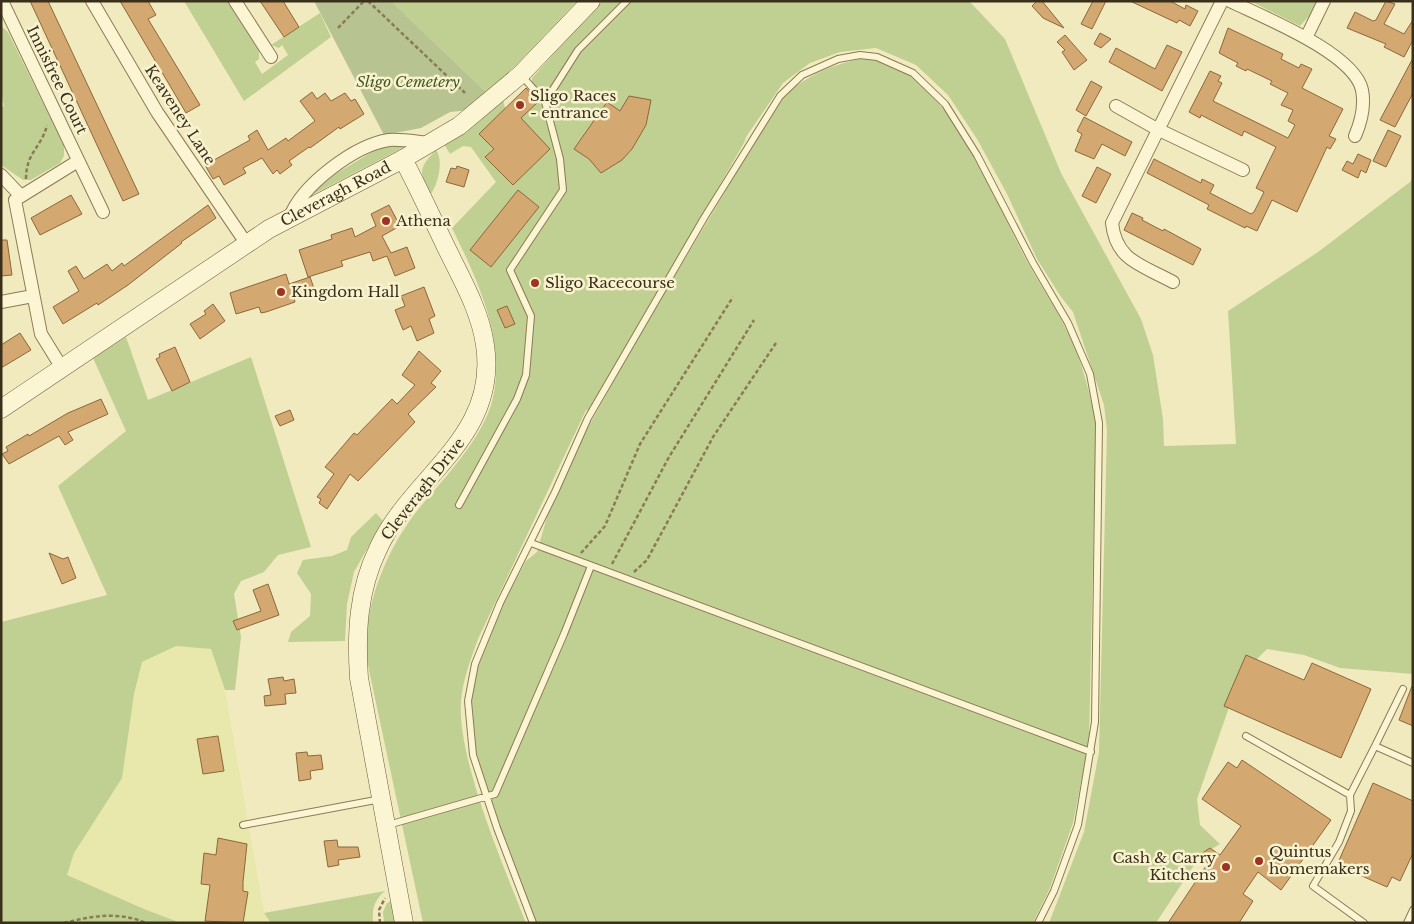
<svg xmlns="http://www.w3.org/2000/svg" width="1414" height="924" font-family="'Libre Baskerville',serif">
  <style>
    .farmland { fill: #e8e7ac }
    .green { fill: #c0d092 }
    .cemetery { fill: #b7c492 }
    .building { fill: #d3a871; stroke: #8d673a }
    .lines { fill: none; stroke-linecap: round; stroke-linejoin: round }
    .lane-casing { stroke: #8b7a56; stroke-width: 8 }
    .street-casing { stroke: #8b7a56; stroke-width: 14 }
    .secondary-casing { stroke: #6d5b39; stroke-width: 19 }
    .path { stroke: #8b7a56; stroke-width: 2.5; stroke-dasharray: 4 2.5; stroke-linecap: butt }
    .lane { stroke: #fbf5d3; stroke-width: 6 }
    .street { stroke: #fbf5d3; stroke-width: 12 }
    .secondary { stroke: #fbf5d3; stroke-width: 18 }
    .poi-dot { fill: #9f3321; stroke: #f8f2cf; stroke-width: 2 }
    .labels { text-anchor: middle; stroke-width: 5; stroke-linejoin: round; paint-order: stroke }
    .street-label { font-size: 15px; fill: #3a2f1b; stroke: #f8f2cf }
    .park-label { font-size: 15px; font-style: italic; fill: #425820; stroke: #f8f2cf }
    .poi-label { font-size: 15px; fill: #3a2f1b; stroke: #f8f2cf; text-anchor: start }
  </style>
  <rect width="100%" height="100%" fill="#f1eabf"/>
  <path class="farmland" d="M176,646L211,649L225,690L264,913L271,923H181L144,909L67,875L74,853L95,817L142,662Z"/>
  <path class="green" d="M184,1H228L259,50V59L255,62L262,74L288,55L282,45L279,48L271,45L320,13L331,37L244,101Z
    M391,1H577L517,64L487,93Z
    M601,1H967L971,3L1005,39L1061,173L1141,319L1153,355L1163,419L1164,446L1236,444L1228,311L1318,252L1410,182L1413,177V674L1340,668L1304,655L1267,649L1240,676L1197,799L1200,825L1220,844L1200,856L1156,923H1049L1084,832L1099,752L1107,430L1104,405L1073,312L1061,297L1037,259L1007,194L977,139L948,95L916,65L876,48L840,52L810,63L783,83L746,137L744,143L589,411L586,410L478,639C471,659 463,679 461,701C457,759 504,867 526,923H423L366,656C364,601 389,543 425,501C449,473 488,431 494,393C504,335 477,279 452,228L496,182L471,147L463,146L450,154L444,144L465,131L503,100L505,108L513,112L532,92V78Z
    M1250,1H1318L1312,13L1300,26Z
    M1,26L8,32L64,146V156L60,163L31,180H23L1,165V107L4,106L1,90Z
    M864,58C882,61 899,65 913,77C964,121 989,187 1019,246C1036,281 1060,312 1075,348C1085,373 1091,399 1096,425L1089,741L1073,823L1050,888L1033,923H535L494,810L475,751L471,701L478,664L503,604L526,561L537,552L547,517L586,431L636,341L781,98C809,74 829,66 864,58Z
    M408,145L308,197L324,181L380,147Z
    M436,150C444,160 438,185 430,195C419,171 418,169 436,150Z
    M126,337L148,400L251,357L311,547L278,555L264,572L241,581L234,594L241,637L235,690H225L211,649L176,646L142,662L134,694L122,778L74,853L67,875L144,909L181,923H1V622L107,595L58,486L126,431L93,358Z
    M376,513L383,521L354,572L347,604L345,641L288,642L291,632L310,616L311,594L297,573L303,560L332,556L347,550L351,537Z
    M385,891C374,901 372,908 373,923H271L264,913Z
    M392,901L396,923H384L383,912L387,903Z"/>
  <path class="cemetery" d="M314,1H391L487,93L470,110L450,112L421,128L384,135Z"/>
  <path class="building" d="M30,1H48L139,194L123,201Z
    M120,1H148L156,15L148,19L200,105L186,113Z
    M260,1H283L299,27L284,37Z
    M1037,1H1042L1064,28L1043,18L1032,6Z
    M1093,1H1106L1092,29L1081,24Z
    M1130,1H1170L1185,9L1186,5L1198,11L1190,26L1179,20L1177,23Z
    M1386,1L1395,4L1384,24L1404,34L1413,20V40L1404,57L1384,47L1386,44L1347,28L1355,12L1373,21L1376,20Z
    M1228,28L1283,54L1281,59L1299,68L1301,64L1312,69L1302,88L1343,109L1329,136L1336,139L1330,149L1327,147L1297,212L1272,200L1257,231L1246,226L1245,228L1207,209L1209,205L1147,173L1154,159L1201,183L1202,179L1214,185L1210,193L1251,214L1254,212L1264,192L1256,188L1276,147L1244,131L1242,136L1201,115L1200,118L1189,112L1210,71L1221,76L1218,81L1222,83L1213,101L1288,138L1295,125L1288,121L1293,110L1281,105L1288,93L1270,84L1272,81L1247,69L1246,71L1236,66L1238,63L1219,53Z
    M1100,33L1111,39L1101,48L1094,44Z
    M1065,35L1087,60L1074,70L1062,52L1065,50L1057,42Z
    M1167,45L1182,52L1162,91L1109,62L1116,48L1155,69Z
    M1413,58V93L1395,127L1380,120Z
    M1091,81L1102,87L1086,116L1076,110Z
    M526,88L538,102L521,118L550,149L513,185L485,157L494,149L479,134Z
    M312,92L317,99L325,93L331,101L345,93L351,101L355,99L364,114L340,129L339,127L310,148L309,147L289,161L292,165L280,174L277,170L273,174L262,158L243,168L246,173L224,185L219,176L213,179L205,165L250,140L248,136L257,130L268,150L286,138L288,141L315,121L300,101Z
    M629,96L651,100L646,125L632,149L622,160L601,173L589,159L574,149L607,102L620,111Z
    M1084,117L1132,142L1125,156L1102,144L1094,159L1075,151L1082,134L1077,131Z
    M1388,130L1401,136L1386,167L1373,161Z
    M1358,154L1371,160L1366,173L1361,170L1358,178L1342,170L1347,161L1353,164Z
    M457,166L469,170L464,187L446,182L451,168L456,169Z
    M1097,167L1111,174L1096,203L1082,196Z
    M518,190L539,207L491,267L470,250Z
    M71,195L82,214L40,235L31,218Z
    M208,205L216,218L181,242L182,243L128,285L98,305L97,303L63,324L53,307L79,291L68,271L76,266L84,279L107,264L112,271L122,263L124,266Z
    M389,205L400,226L382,236L391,253L407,247L415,268L395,276L387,256L373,261L370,252L341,261L343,266L308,277L299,250L332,239L331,235L352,228L355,237L376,226L371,214Z
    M1132,213L1143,218L1142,220L1163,231L1164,229L1201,249L1193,265L1124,230Z
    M1,240H7L12,275L1,276Z
    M286,274L289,284L310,277L315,291L294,298L295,302L266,312L261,313L259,307L236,314L230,293Z
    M424,287L435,316L429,319L434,333L417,341L411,326L403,330L395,310L405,306L401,296Z
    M213,304L225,321L200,339L190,324L206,314L204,311Z
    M507,306L515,324L505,328L497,310Z
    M20,333L31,350L1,368V345Z
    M175,347L190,382L172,391L156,359L160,357L159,354Z
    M419,351L441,371L431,383L436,387L408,414L415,422L358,481L350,474L327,509L319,503L321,499L317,497L334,474L325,467L354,433L357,435L392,399L397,404L415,385L402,375Z
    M101,399L108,414L68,432L73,440L65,445L59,436L9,464L2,454L8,451L6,447L28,434L29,436L68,413Z
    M290,410L294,420L280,426L275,416Z
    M49,553L63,559L68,557L76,578L62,584Z
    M268,584L279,615L237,630L233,621L261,611L253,590Z
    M1246,655L1304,680L1312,663L1371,689L1341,758L1224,706Z
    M283,677L284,681L294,679L296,693L285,694L286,704L265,706L264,696L271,695L268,679Z
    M1412,686H1413V726L1399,720Z
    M218,736L224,771L203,774L197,739Z
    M307,752L308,756L321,755L323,769L310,771L311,779L299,781L296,753Z
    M1242,760L1331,820L1281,890L1258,872L1243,894L1253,901L1239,923H1168L1208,863L1198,856L1210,848L1220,855L1241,826L1202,799L1228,762L1237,768Z
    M1373,783L1413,801V853L1400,881L1392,877L1387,887L1337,865Z
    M218,838L247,844L243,882V891L248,892L243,923L205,921L210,885L201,884L204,853L216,855Z
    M337,840L338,847H358L360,857L338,860L339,865L328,867L324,841Z"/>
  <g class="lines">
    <defs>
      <path id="lane" d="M545,102L578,50L627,1
        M459,505L517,399L526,375L531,316L510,270L563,190L560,159L545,102L521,75
        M531,543L1091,752
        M1246,736L1350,795
        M1375,746L1403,689
        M243,825L381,799
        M388,825L495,794L564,634L591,566
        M533,923L497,828L473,755L468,701L475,664L500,603L555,492L588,418L704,218L780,96L802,75L838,59L860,55L877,57L913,73L945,104L977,155L1033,263L1068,323L1090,374L1099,423L1095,722L1078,825L1054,891L1038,923
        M1364,923L1313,886L1339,842L1351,811L1350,795L1375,746L1413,763
        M1407,923L1413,910"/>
      <path id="street" d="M2,1L103,212
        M92,1L157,112L246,243
        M235,1L271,57
        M1230,1C1263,17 1354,53 1362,90C1365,105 1361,122 1355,136
        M1306,38L1324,1
        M1116,106L1157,129L1243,170
        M1,175L20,195
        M290,217C302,185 355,145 389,140C402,139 418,142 431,143
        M1173,282C1142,265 1116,261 1112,223L1222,1
        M1,302L33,296
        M62,368L41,334L15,200L78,161"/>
      <g id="secondary">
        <path d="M403,159C418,187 432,218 446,247C461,278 480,310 485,345C499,438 411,476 378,549C358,590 356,633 359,678L404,923"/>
        <path id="s1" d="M1,409L269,229L403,159L459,126L520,75L591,1"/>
      </g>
    </defs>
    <use href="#lane" class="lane-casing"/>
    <use href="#street" class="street-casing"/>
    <use href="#secondary" class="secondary-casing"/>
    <path class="path" d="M368,1L465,93
      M338,28L364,1
      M26,179C26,152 42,147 47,125
      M581,553L605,526L640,444L733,297
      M612,564L669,457L754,320
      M634,572L647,560L713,437L776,343
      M64,923C91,916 119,911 146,923
      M380,923L379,910L385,898"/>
    <use href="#lane" class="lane"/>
    <use href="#street" class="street"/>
    <use href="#secondary" class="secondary"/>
  </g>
  <g class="poi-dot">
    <circle cx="520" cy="105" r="5"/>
    <circle cx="386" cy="221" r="5"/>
    <circle cx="535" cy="283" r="5"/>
    <circle cx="281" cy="292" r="5"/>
    <circle cx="1259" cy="861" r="5"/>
    <circle cx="1226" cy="867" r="5"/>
  </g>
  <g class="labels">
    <g class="street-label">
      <text transform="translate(57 80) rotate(64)" y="5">Innisfree Court</text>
      <text transform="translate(180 115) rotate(57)" y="5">Keaveney Lane</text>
      <text dy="5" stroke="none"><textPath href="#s1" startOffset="398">Cleveragh Road</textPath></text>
      <text transform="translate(423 489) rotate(-52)" y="5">Cleveragh Drive</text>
    </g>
    <g class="park-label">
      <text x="408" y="87">Sligo Cemetery</text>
    </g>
    <g class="poi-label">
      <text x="530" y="101">Sligo Races<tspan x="530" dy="17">- entrance</tspan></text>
      <text x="396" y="226">Athena</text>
      <text x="545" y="288">Sligo Racecourse</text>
      <text x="291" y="297">Kingdom Hall</text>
      <text x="1269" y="857">Quintus<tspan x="1269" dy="17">homemakers</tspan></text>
      <text x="1216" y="863" text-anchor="end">Cash &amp; Carry<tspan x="1216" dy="17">Kitchens</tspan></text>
    </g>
  </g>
  <rect width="1414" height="924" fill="none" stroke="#3a2f1b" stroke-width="5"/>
</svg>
